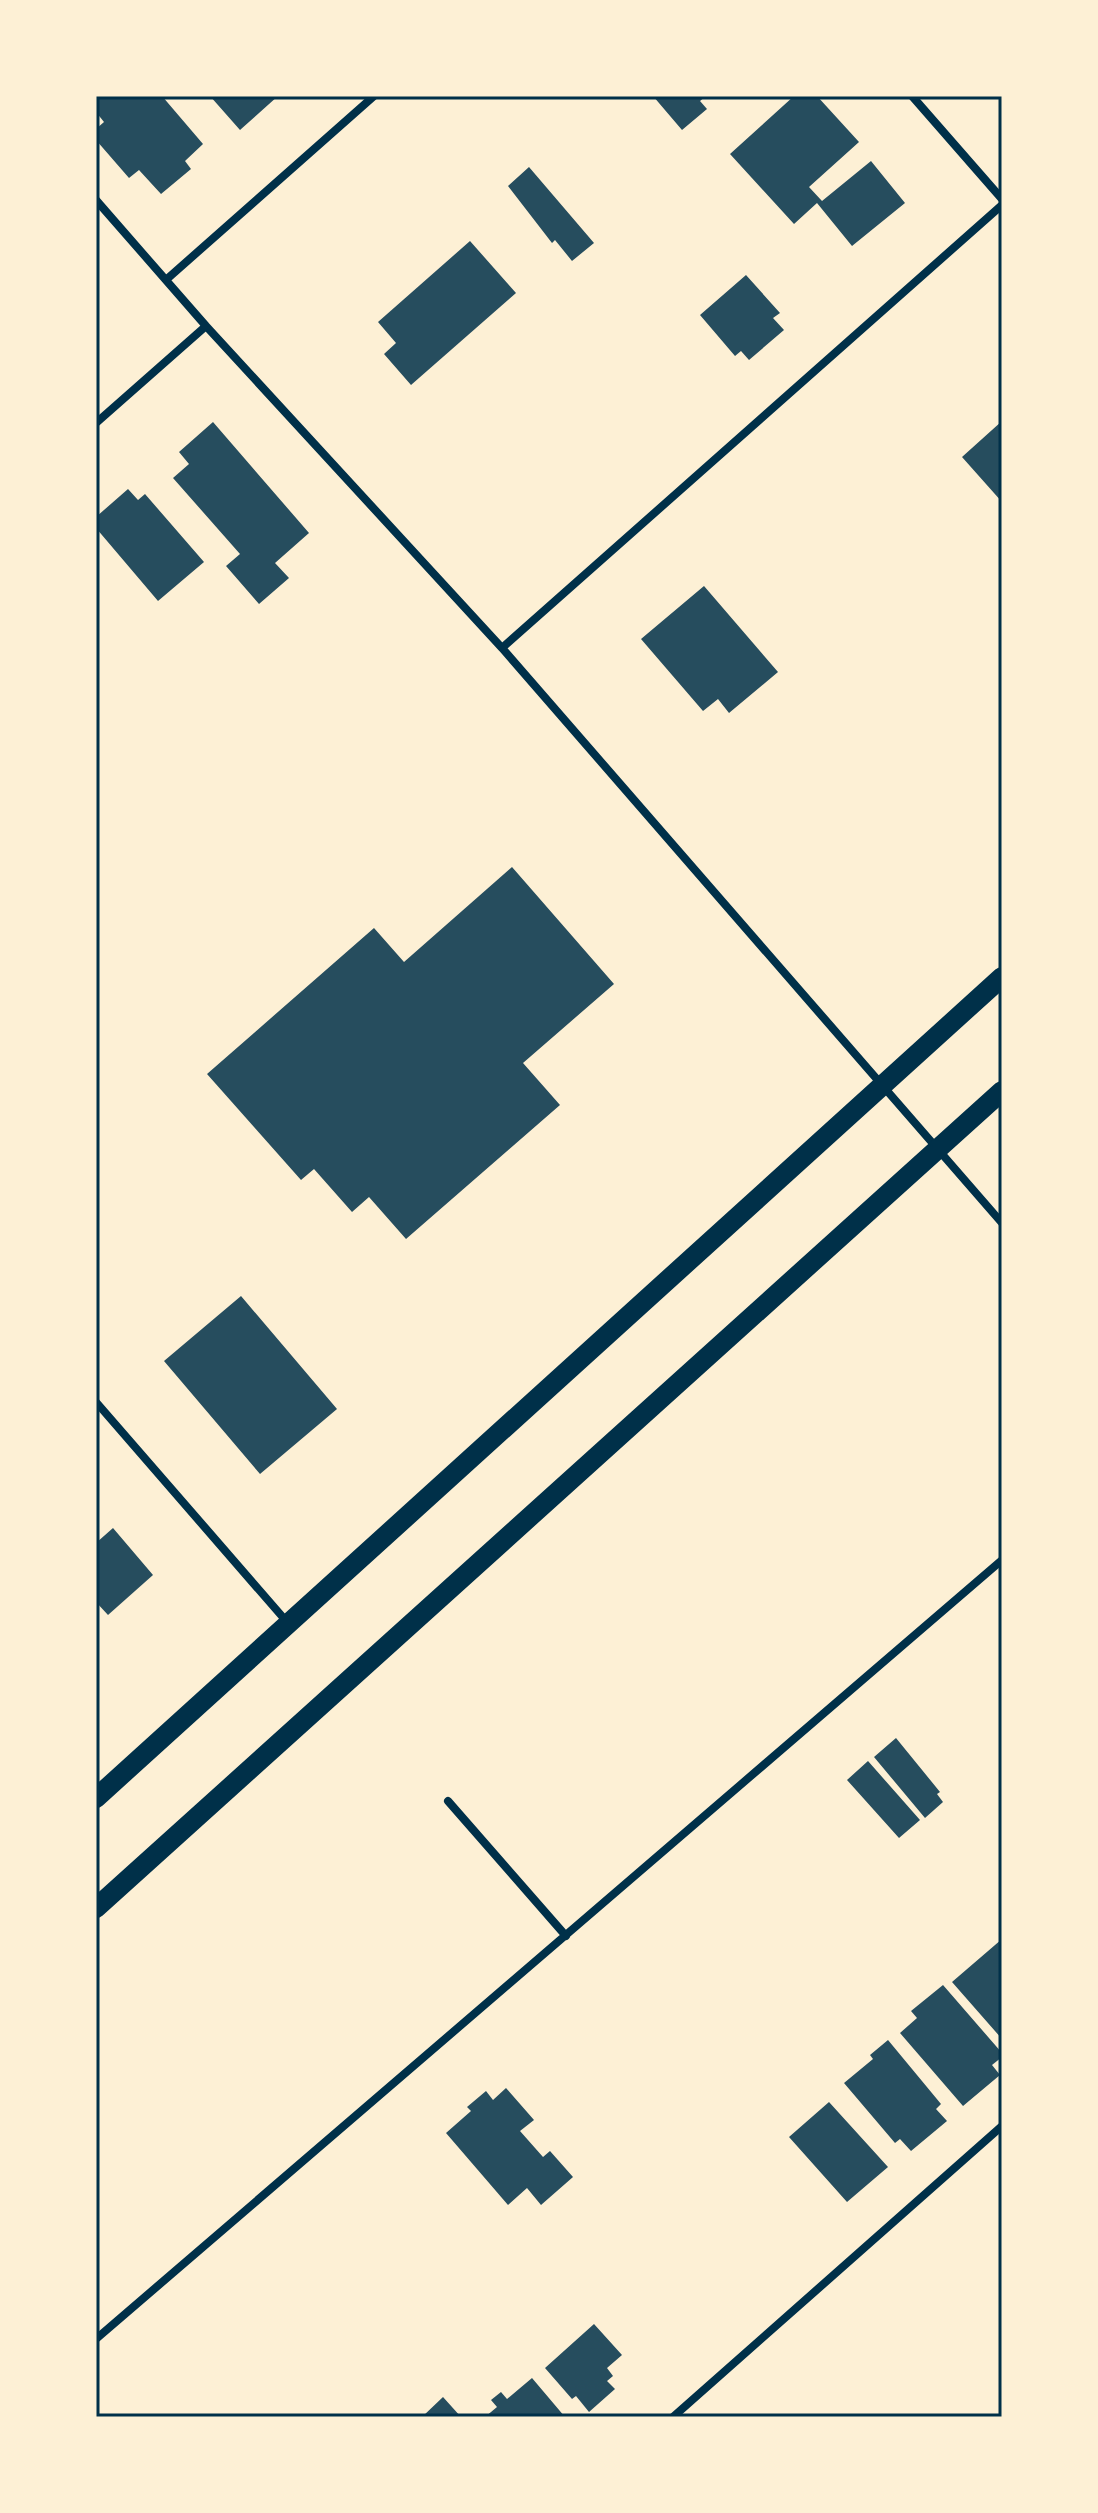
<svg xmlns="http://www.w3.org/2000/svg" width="1098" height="2513" font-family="Manrope,sans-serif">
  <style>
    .building { fill: #264d5e }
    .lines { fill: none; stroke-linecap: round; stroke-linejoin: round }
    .minor { stroke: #003049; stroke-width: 8 }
    .primary { stroke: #003049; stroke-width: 20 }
    .neatline { fill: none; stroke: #003049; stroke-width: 3 }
  </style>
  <rect width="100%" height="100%" fill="#fdf0d5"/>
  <path class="building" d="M96,96H162L203,144L185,161L191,169L161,194L139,170L129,178L96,140V129L104,122L96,112Z
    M210,96H278L240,130Z
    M653,96H706L700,101L707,109L682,130Z
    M794,96H817L859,142L809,187L822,201L871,161L905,203L852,246L817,203L794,224L730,154Z
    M529,167L594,243L572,261L555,240L552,243L508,186Z
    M470,241L516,293L411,385L384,354L396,343L378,322Z
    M746,275L780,313L773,318L784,330L749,360L741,351L735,356L700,315Z
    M1002,421V502L962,457Z
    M213,422L309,533L275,563L289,578L259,604L226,566L240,554L173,478L189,464L179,452Z
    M128,489L138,500L145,494L204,562L158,601L96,528V517Z
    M704,586L778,672L729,713L718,699L703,711L641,639Z
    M512,867L614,984L523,1063L560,1105L406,1239L369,1197L352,1212L314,1169L301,1180L207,1074L374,928L404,962Z
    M241,1296L337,1409L260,1474L164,1361Z
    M113,1528L153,1575L108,1615L96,1602V1543Z
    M896,1738L940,1792L937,1794L943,1802L925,1818L874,1757Z
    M868,1761L920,1820L899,1838L847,1780Z
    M1002,1939V2039L952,1982Z
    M943,1985L1002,2053V2057L992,2065L1000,2075L963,2106L900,2033L917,2018L911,2011Z
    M888,2040L941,2104L936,2109L947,2121L911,2151L900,2139L895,2143L844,2083L873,2059L870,2055Z
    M506,2088L534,2120L520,2131L543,2157L550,2151L573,2177L541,2205L527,2188L508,2205L446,2133L471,2111L467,2107L486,2091L493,2100Z
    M829,2102L888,2167L847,2202L789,2137Z
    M594,2324L622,2355L607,2368L613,2376L607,2381L615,2389L589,2412L576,2396L572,2399L545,2368Z
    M532,2378L565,2417H485L497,2407L491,2400L501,2392L507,2399Z
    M443,2397L461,2417H422Z"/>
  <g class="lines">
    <path class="minor" d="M912,96L1002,199
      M96,200L206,326L502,648L1002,1223
      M167,279L374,96
      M96,423L206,326
      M502,648L1002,205
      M96,1402L287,1622
      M448,1801L566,1936
      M96,2339L1002,1560
      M673,2417L1002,2126"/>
    <path class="primary" d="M96,1798L1002,977
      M96,1908L1002,1091"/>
  </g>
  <rect width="1098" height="2513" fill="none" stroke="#fdf0d5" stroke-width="196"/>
  <rect x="98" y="98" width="902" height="2317" class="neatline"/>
</svg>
